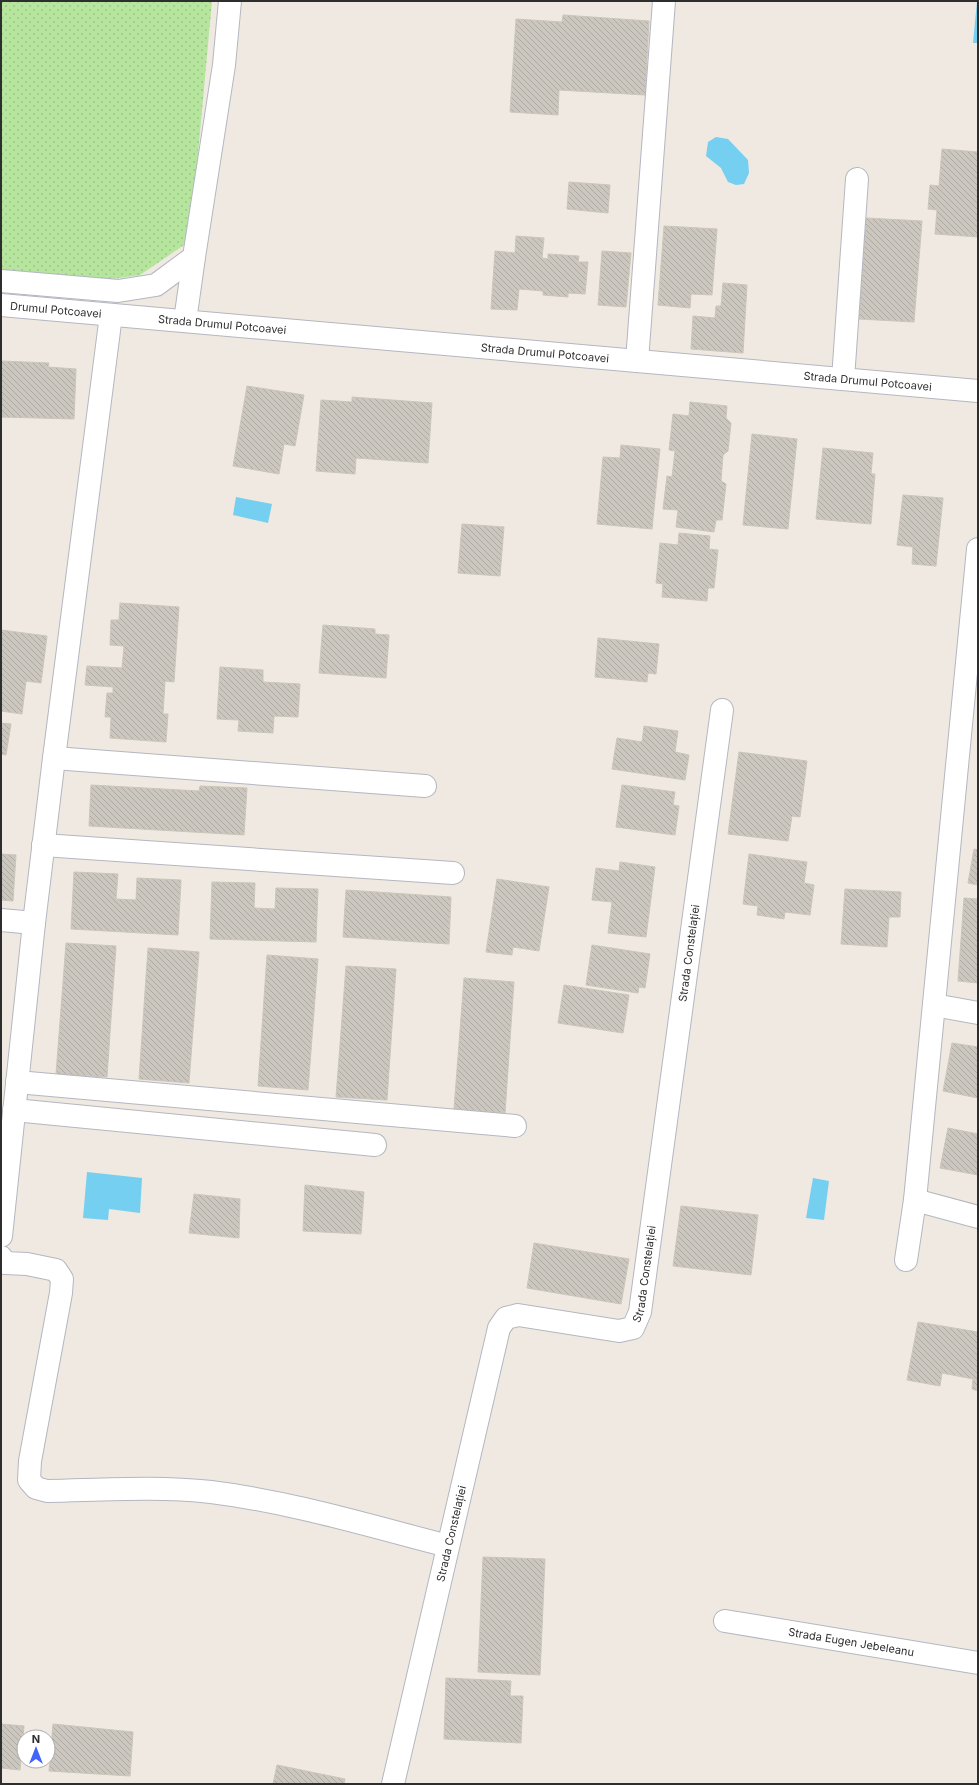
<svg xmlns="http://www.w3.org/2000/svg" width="979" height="1785" font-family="Inter,sans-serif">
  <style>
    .grass { fill: url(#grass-dots) }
    .water { fill: #75cff0 }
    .building { fill: url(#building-back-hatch); stroke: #cbc5ba }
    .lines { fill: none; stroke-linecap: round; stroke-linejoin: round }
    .minor-casing { stroke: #b4b7c1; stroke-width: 24 }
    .minor { stroke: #fff; stroke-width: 22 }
    .labels { text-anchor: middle; stroke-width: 3.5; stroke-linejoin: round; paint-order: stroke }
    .street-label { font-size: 11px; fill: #2e2e2e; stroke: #fff }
  </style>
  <defs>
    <pattern id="grass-dots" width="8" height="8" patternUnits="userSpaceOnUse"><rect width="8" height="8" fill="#b6e59e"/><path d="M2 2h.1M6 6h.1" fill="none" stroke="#9dc588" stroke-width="1.8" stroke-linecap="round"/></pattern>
    <pattern id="building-back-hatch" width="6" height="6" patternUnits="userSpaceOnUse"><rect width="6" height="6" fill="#cbc7bf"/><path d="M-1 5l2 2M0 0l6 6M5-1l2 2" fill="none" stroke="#afaba4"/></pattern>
  </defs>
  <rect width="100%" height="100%" fill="#efe9e1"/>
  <path class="grass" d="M1,1H212L190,241L140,275L105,280L1,272Z"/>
  <path class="water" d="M977,1H978V43H973Z
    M716,137L728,139L748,160L749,173L744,184L736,185L728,182L721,168L706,156L708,142Z
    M236,497L272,504L268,523L233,515Z
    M87,1172L142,1178L140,1213L109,1209L108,1220L83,1218Z
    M813,1178L829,1181L824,1220L806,1218Z"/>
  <path class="building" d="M563,15L649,21L645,95L559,90L558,115L510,112L516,19L562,22Z
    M942,149L978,152V237L935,234L937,210L928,209L930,185L939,186Z
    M569,182L610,185L608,213L567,209Z
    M866,218L922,221L914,322L859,319Z
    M664,226L717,229L712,295L691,294L690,308L658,305Z
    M516,236L544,238L542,258L548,259V254L579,256L578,262H588L585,294L568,293V297L543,295V291L519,289L517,310L491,309L495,251L515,253Z
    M602,251L631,253L626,307L598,305Z
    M723,283L747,285L743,353L691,349L693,316L715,318L716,306H721Z
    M1,361L49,363L48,367L76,369L74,419L1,417Z
    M247,386L304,395L295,446L284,444L279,474L233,466Z
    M352,397L432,403L428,463L356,458L355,474L316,471L321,400L352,402Z
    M690,402L727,406L726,418L731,423L728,451L723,455L721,481L726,484L722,520H716L714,532L676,527L678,510L663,509L667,476L672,477L675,451L669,450L673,414L689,416Z
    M752,434L797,439L788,529L743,525Z
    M621,445L660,449L652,529L597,524L603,457L620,458Z
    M823,448L873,453L871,474H875L871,524L816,519Z
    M903,495L943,498L936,566L912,564L913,547L897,545Z
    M462,524L504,527L500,576L458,573Z
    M679,533L710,536L709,549L718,550L714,588H708L707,601L662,597L663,584L656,583L660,543L678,545Z
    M120,603L179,607L174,682L165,681L163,714H168L166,742L110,738L111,717H105L107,693H113V687L85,685L87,666L122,668L124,646L110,645L111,620H119Z
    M323,625L375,629V634L389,635L386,678L319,673Z
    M1,630L47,636L41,683L26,681L22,714L1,711Z
    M598,638L659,644L656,674L648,673L647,682L595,677Z
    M220,667L263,670V682L300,684L298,717L274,716L273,733L238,731L239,720L217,719Z
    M1,723L11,724L6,755L1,754Z
    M644,726L678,731L675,752L689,755L685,780L612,769L617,738L642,742Z
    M739,752L807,761L800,817L792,816L788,841L728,834Z
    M91,785L199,791L200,786L247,788L244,835L89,826Z
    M622,785L675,792L673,805L679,806L675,835L616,827Z
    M974,849L978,850V885L968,883Z
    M1,854L16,855L13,901L1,900Z
    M749,854L807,862L804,883L814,885L810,915L785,912L784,919L757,915L758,906L743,904Z
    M620,862L655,867L646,937L608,933L612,902L592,900L596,868L619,871Z
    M74,872L118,874L116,899L136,900L137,878L181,880L178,935L71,929Z
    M497,879L549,887L539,951L513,947L512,955L486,952Z
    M212,882L255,883L254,908L275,909L276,888L318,889L316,942L210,939Z
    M845,889L901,892L900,917H889L887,947L841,944Z
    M346,890L451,897L449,944L343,937Z
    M964,898L978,899V983L958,981Z
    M66,943L116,946L107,1077L56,1074Z
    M592,945L650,954L645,988L639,987L638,993L586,985Z
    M148,948L199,952L189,1083L139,1079Z
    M267,955L318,959L308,1090L258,1086Z
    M346,966L396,969L387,1100L336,1097Z
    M464,978L514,982L505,1113L454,1109Z
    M564,985L629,995L623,1033L558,1023Z
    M952,1043L978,1047V1098L943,1091Z
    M948,1128L978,1134V1175L940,1168Z
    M305,1185L364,1192L361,1234L303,1231Z
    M194,1194L240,1199L239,1238L189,1233Z
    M681,1206L758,1215L751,1275L673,1266Z
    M534,1243L629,1259L621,1304L527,1288Z
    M918,1322L978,1332V1391L972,1389L973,1379L942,1373L940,1386L907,1380Z
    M483,1557L545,1559L540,1675L478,1672Z
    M446,1678L511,1681L510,1696H523L521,1743L444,1739Z
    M1,1724L24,1726L20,1770L1,1768Z
    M53,1724L133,1732L130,1776L49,1771Z
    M277,1765L345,1779L344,1784H273Z"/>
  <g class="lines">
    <defs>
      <g id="minor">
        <path d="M1,281L118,291L156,285L194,257L224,65L230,1"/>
        <path id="s1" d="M1,305L978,391"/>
        <path d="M185,321L194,257"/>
        <path d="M637,361L664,1"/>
        <path d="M843,379L857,179"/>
        <path d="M54,758L425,786"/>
        <path d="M43,845L453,873"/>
        <path d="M1,920L34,923"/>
        <path d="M934,1005L978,1013"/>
        <path d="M17,1082L515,1126"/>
        <path d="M14,1110L375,1145"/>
        <path d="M915,1200L978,1217"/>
        <path d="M1,1236L34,923L54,758L111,315"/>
        <path d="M1,1257L5,1263L27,1264L56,1270L62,1279L61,1293L30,1461L29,1480L36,1488L47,1491C101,1490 157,1486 211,1492C292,1502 370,1526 448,1546"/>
        <path d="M906,1260L915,1200L978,549"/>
        <path id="s2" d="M725,1621L978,1663"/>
        <path id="s3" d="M393,1784L499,1328L506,1318L518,1315L619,1331L633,1328L640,1312L722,710"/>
      </g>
    </defs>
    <use href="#minor" class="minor-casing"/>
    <use href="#minor" class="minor"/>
  </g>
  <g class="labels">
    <g class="street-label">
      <text dy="4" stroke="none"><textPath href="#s1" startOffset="55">Drumul Potcoavei</textPath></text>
      <text dy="4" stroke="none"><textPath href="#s1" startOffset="222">Strada Drumul Potcoavei</textPath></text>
      <text dy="4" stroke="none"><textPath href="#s1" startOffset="546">Strada Drumul Potcoavei</textPath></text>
      <text dy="4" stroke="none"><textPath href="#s1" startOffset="870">Strada Drumul Potcoavei</textPath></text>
      <text dy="4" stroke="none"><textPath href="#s3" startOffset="989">Strada Constelației</textPath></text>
      <text dy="4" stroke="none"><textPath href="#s3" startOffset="665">Strada Constelației</textPath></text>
      <text dy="4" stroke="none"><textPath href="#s3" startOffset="257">Strada Constelației</textPath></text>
      <text dy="4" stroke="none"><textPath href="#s2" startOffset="128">Strada Eugen Jebeleanu</textPath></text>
    </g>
  </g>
  <rect width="979" height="1785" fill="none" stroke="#2e2e2e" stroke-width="4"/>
  <g transform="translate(36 1749)"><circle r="19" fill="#ffffff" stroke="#ababab"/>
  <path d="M0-3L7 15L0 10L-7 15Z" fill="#4264fb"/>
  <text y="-6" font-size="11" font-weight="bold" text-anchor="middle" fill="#2e2e2e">N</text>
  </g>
</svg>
